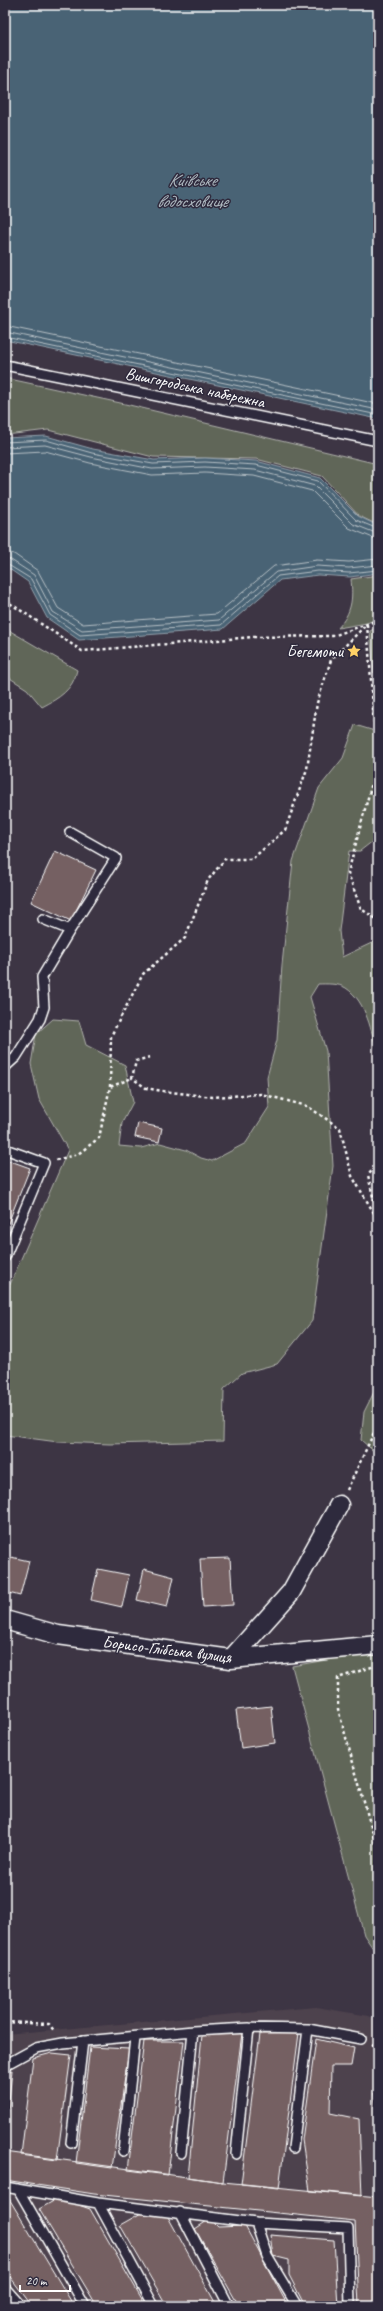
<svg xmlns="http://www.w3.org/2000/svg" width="383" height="2311" font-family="Caveat,sans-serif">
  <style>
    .built { fill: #4e424d }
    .green { fill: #616659; stroke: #b0b2ac }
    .water { fill: #4a6374; stroke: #92a1ac }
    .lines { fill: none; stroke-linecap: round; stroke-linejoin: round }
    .shore { stroke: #b7c1c7; stroke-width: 1 }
    .building { fill: #756062; stroke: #fff }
    .service-casing { stroke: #fff; stroke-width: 12 }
    .minor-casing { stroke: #fff; stroke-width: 21 }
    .path { stroke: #fff; stroke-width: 2.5; stroke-dasharray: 3 3; stroke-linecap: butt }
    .service { stroke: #2f2a3d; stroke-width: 9 }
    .minor { stroke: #2f2a3d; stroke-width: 18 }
    .labels { text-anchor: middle; stroke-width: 3; stroke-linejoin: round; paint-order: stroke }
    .street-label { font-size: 17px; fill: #fff; stroke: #2f2a3d }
    .poi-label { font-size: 17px; fill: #fff; stroke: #2f2a3d; text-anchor: end }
    .water-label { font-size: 18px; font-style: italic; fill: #aeb9c0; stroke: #2f2a3d }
  </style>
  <rect width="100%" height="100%" fill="#3d3544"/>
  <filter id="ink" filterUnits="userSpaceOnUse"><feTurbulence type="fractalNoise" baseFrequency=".025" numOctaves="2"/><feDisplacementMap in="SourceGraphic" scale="8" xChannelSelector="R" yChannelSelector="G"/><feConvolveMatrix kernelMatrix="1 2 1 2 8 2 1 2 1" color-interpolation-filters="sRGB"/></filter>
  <g filter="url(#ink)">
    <path class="built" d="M316,2007L369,2016L378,2021V2306H5V2034Z"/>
    <path class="green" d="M5,378L125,404L378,464V525L359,516L322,476L256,459L153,457L48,430L6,435L10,425L8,413L5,411Z
      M378,575V618L367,623L338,628C352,612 353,599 351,579Z
      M378,627V667L374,673L370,631Z
      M5,628L77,670C73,690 59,698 42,707L27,689L5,675Z
      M355,725L378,732V837L360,851H349L339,931L342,957L378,940V1055C371,1032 367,1002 346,988C338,983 326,984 318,984L310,997L326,1051L333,1166L312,1321L277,1364L242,1373L224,1389L223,1441L110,1444L58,1442L5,1435V1296L68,1150L39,1099L31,1064L36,1034L53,1019L79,1021L86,1045L125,1065L133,1102L122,1123L119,1146L141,1148L160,1143L186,1150L201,1158L212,1161L246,1143L269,1107L267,1077L277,1040L282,965L293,861L319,788L343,758Z
      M378,1384V1455L361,1440L364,1412Z
      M378,1651V1956L364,1935L292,1666Z"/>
    <path class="water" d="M5,5H378V419L5,340Z
      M46,436L93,449L154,460L205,458L256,461L320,478L358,516L378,526V573L350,577L318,575L280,580L223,629L79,640L47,618L28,582L5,566V438Z"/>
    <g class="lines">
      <path class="shore" d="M5,326L378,404
        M5,332L378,410
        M5,337L378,415
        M5,442L46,440L92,453L153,464L205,462L256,465L318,481L356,520L378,529
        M5,447L45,445L91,457L152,469L205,467L255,470L315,486L353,524L378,534
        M5,453L45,451L90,463L152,475L205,473L254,476L312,491L349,528L378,540
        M5,552L14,554L38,571L58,608L83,624L217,614L274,566L317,560L349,562L378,559
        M5,558L11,560L34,575L53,612L82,630L219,620L276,572L317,566L349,568L378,565
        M5,563L31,579L50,615L80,635L221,625L278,576L318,571L349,573L378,570"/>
    </g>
    <path class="building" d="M55,851L96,870L71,921L31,902Z
      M138,1123L162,1128L159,1142L135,1137Z
      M5,1159L30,1168L5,1231Z
      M11,1557L29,1561L20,1596L5,1592V1580Z
      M230,1558L233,1605L203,1607L200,1559Z
      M98,1569L129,1575L122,1607L91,1600Z
      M144,1569L174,1577L167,1607L137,1600Z
      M271,1706L275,1743L241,1748L236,1710Z
      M242,2033L223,2182L188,2177L202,2035Z
      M299,2033L279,2188L241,2184L260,2034Z
      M316,2039L354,2048L351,2066H331L330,2113L359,2119L362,2196L310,2191L302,2140Z
      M144,2041H184L168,2175L128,2170Z
      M90,2047L129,2049L112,2168L76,2163Z
      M52,2053L71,2055L57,2160L21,2155L33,2058Z
      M12,2070L5,2142V2073Z
      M374,2093H378V2125Z
      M5,2152L223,2182L378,2197V2306H359L355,2221L94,2194L5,2180Z
      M5,2192L74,2306H32L5,2270Z
      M59,2198L90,2209L146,2306H97L39,2209Z
      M143,2212L167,2215L217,2306H167L120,2225Z
      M210,2219L218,2227L245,2226L288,2306H239L195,2229Z
      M270,2235L334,2240L338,2306H305L289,2275V2260L273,2256Z"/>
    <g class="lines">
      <defs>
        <path id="service" d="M5,365L378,441
          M70,930L116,858L70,832
          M5,1067L16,1057L40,1019L44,1007L42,977L70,930L43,919
          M5,1149L44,1163L5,1257
          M5,2065L36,2048L63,2043L193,2031L249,2028L308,2029L361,2039
          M71,2143L83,2041
          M293,2148L308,2029
          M123,2151L135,2038
          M181,2153L193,2031
          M236,2154L249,2028
          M5,2187L98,2203L256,2223L348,2228L350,2306
          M18,2189L85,2306
          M98,2203L154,2306
          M180,2212L229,2306
          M256,2223L267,2256L297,2306
          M5,2288L21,2306"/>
        <path id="minor" d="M5,1620L58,1635L231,1659L378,1645
          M231,1659L291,1592L339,1505"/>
      </defs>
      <use href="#service" class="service-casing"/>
      <use href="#minor" class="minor-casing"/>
      <path class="path" d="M5,600L82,651L254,637L333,636L378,620
        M367,624L377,764L348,873L361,909L378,920
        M150,1057L136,1061L132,1078L146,1088L162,1091L213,1097L261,1094L307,1106L340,1128L352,1176L377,1218
        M110,1087L111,1036L143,974L185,938L208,880L225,859H252L285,830L307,769L317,703L331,660L367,624
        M56,1160L78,1154L99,1138L110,1087L132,1078
        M377,1214L368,1175L378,1164
        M347,1490L378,1424
        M378,1665L338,1678V1709L378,1852
        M5,2022L49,2024L55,2032
        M372,2044L378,2047"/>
      <use href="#service" class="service"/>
      <use href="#minor" class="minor"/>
    </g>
  </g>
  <defs>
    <symbol id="sight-bare" viewBox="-9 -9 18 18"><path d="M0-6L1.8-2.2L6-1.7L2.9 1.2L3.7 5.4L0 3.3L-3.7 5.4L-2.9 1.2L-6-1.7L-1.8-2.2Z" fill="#ffd166" stroke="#2f2a3d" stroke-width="2.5" paint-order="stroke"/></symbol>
  </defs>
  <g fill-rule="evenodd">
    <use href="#sight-bare" x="344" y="641" width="20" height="20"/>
  </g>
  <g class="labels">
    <g class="street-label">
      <text transform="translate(195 387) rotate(12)" y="6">Вишгородська набережна</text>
      <text transform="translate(167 1649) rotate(7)" y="6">Борисо-Глібська вулиця</text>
    </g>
    <g class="poi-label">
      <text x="343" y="657">Бегемоти</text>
    </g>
    <g class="water-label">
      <text x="192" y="186">Київське<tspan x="192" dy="21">водосховище</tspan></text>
    </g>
  </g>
  <rect width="383" height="2311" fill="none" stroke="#2f2a3d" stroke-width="20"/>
  <rect x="10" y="10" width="363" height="2291" fill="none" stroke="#fff" stroke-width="1.5" filter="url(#ink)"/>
  <path d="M20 2285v6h50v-6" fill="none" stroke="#ffffff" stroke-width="2"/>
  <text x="26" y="2285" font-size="12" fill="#ffffff" stroke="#2f2a3d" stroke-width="3" paint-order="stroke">20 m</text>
</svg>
